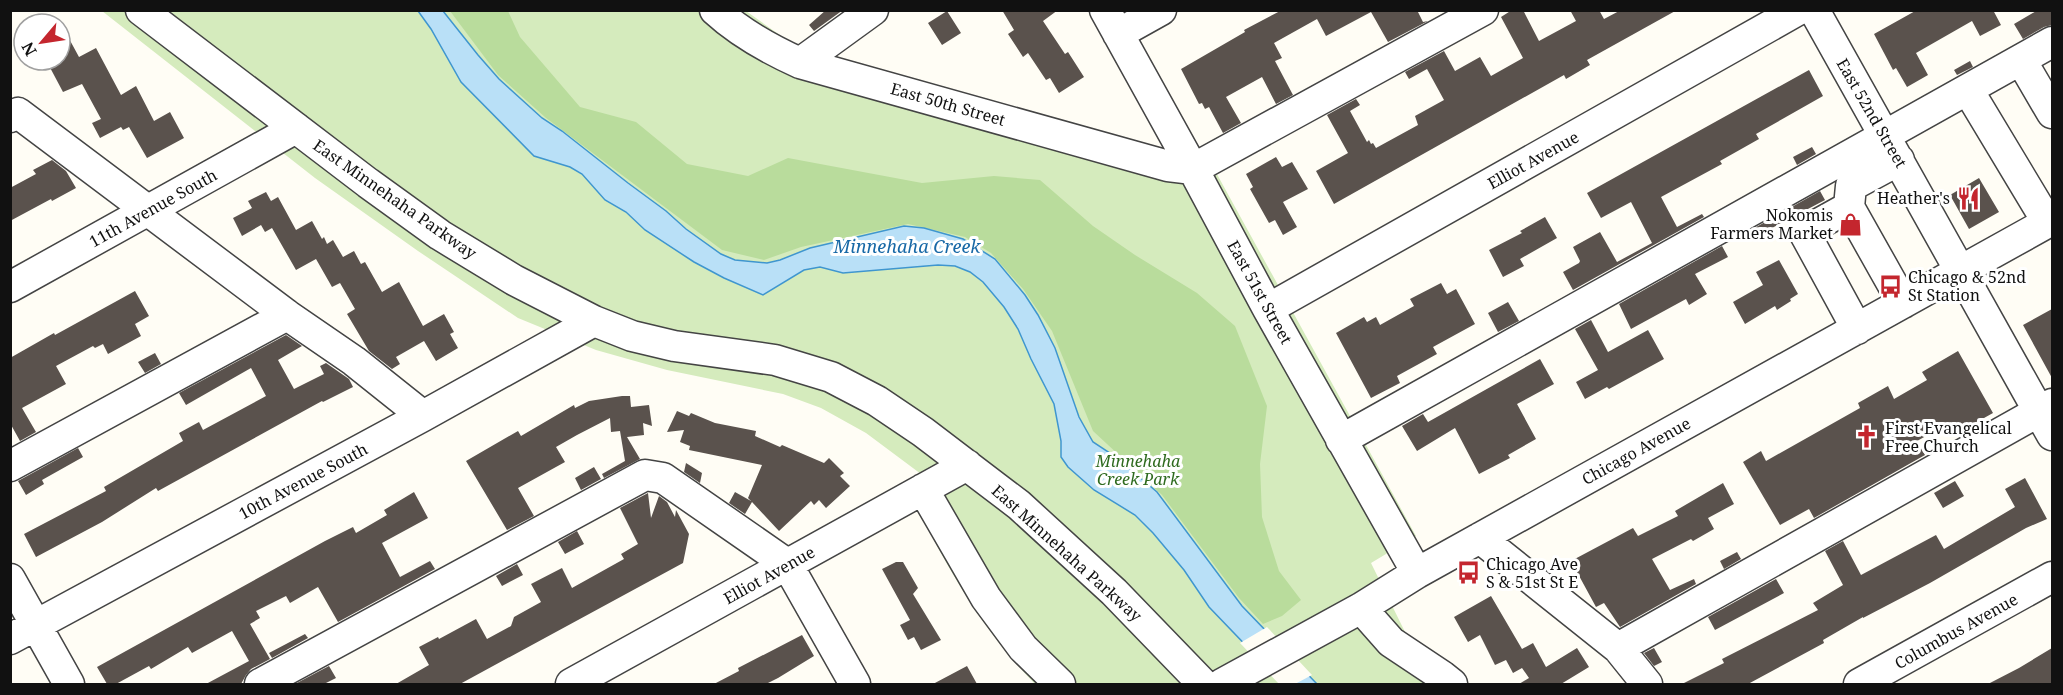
<svg xmlns="http://www.w3.org/2000/svg" width="2063" height="695" font-family="'Noto Serif',serif">
  <style>
    .green { fill: #d5ebbd }
    .forest { fill: #b9dc9c }
    .water { fill: #b9e0f7; stroke: #3f96cf; stroke-width: 1.5 }
    .pier { fill: #fffdf5 }
    .building { fill: #5a524d }
    .lines { fill: none; stroke-linecap: round; stroke-linejoin: round }
    .minor-casing { stroke: #444; stroke-width: 33 }
    .minor { stroke: #fff; stroke-width: 30 }
    .labels { text-anchor: middle; stroke-width: 6; stroke-linejoin: round; paint-order: stroke }
    .street-label { font-size: 16px; fill: #111; stroke: #fff }
    .poi-label { font-size: 16px; fill: #111; stroke: #fff; text-anchor: start }
    .park-label { font-size: 16px; font-style: italic; fill: #2f6b1f; stroke: #fff }
    .water-label { font-size: 18px; font-style: italic; fill: #1768a6; stroke: #fff }
  </style>
  <rect width="100%" height="100%" fill="#fffdf5"/>
  <path class="green" d="M102,11H746L791,43L883,73L1213,167L1416,536L1371,563L1405,632L1470,684H1035C978,625 943,561 907,486L925,477L866,433L821,408L783,394L667,370L596,350L518,318L418,251L315,178Z"/>
  <path class="forest" d="M450,11H508L520,37L580,107L636,122L687,164L748,176L788,158L922,183L994,176L1040,180L1093,226L1135,255L1197,293L1235,326L1267,406L1260,464L1262,517L1279,571L1301,600L1282,616L1263,624L1239,598L1162,495L1093,431L1052,331L1023,289L991,253L965,237L908,224L801,247L764,260L722,250L546,118L498,75Z"/>
  <path class="water" d="M418,11H443L478,55L499,79L542,118L562,131L628,183L666,211L686,229L721,254L735,260L767,263L780,260L810,248L904,226L924,228L963,239L995,259L1025,295L1038,315L1055,348L1079,417L1093,442L1116,457L1157,492L1242,606L1317,684H1283L1209,607L1184,570L1153,533L1135,515L1094,490L1068,467L1061,457V441L1054,404L1031,359L1018,329L1004,307L983,282L970,272L955,266L938,265L843,273L820,267L804,270L763,295L724,278L694,262L645,230L626,212L605,200L582,174L570,167L534,156L461,82L431,29Z"/>
  <path class="pier" d="M1267,627L1312,675L1295,684H1279L1240,643Z"/>
  <path class="building" d="M826,10H843L814,31L809,25Z
    M1002,10H1058L1043,21L1065,54L1068,52L1084,77L1059,93L1050,78L1046,80L1028,53L1023,57L1008,34L1014,30Z
    M1282,10H1417L1423,22L1428,21L1388,42L1371,12L1326,36L1317,19L1274,43L1282,58L1275,61L1293,95L1276,104L1262,77L1226,97L1241,123L1223,133L1209,107L1205,109L1202,103L1199,104L1181,69L1245,32L1244,30Z
    M1512,10H1523L1539,41L1576,21L1570,10H1599L1604,19L1621,10H1677L1587,60L1590,65L1566,79L1564,75L1334,204L1316,171L1348,153L1327,115L1356,99L1360,105L1350,111L1367,142L1369,140L1371,144L1373,143L1376,148L1418,125L1415,116L1444,100L1427,69L1409,79L1405,72L1444,51L1455,71L1480,57L1491,76L1523,58L1501,17Z
    M1917,10H1993L2001,25L1980,36L1972,21L1916,53L1928,75L1907,87L1896,68L1893,70L1874,34Z
    M2038,10H2052V25L2044,27L2023,39L2014,24Z
    M947,11L961,33L942,45L928,23Z
    M60,22L79,57L96,48L121,95L136,86L154,121L170,112L184,138L147,158L129,127L123,130L121,127L100,138L92,123L101,119L82,84L63,92L46,60H60Z
    M1970,61L1973,67L1957,75L1954,70Z
    M1809,70L1823,96L1756,134L1759,139L1720,161L1722,164L1661,197L1677,227L1702,214L1704,217L1573,290L1563,272L1579,263L1580,261L1573,247L1600,232L1617,262L1652,243L1631,202L1601,218L1587,193Z
    M1812,147L1816,154L1797,165L1793,157Z
    M1276,157L1282,167L1292,162L1308,189L1283,202L1297,227L1283,235L1275,220L1269,223L1250,189L1253,187L1246,174Z
    M52,160L66,171L76,188L52,201L51,199L10,221V188L36,174L33,170Z
    M1979,178L1999,212L1969,229L1950,195Z
    M1820,191L1825,200L1755,237L1751,230Z
    M266,192L271,201L278,197L296,230L312,221L322,239L324,237L327,244L333,240L343,257L354,251L361,264L365,262L382,292L399,282L423,326L444,314L454,332L450,334L458,348L436,361L424,341L396,357L400,364L392,369L369,351L347,314L355,309L340,283L332,287L316,259L296,270L272,228L265,232L261,225L242,236L233,218L252,208L248,201Z
    M1545,217L1557,238L1520,259L1524,266L1503,277L1489,250L1522,233L1520,231Z
    M1722,246L1728,257L1695,274L1707,294L1689,305L1686,299L1631,329L1619,304Z
    M1779,260L1798,294L1790,299L1791,301L1777,310L1775,306L1745,324L1733,302L1763,285L1756,272Z
    M1441,283L1447,294L1456,289L1475,324L1433,347L1437,354L1397,376L1400,383L1371,398L1336,333L1364,317L1367,322L1376,317L1380,325L1414,306L1410,299Z
    M135,291L149,316L135,324L141,336L108,354L103,344L95,348L93,346L56,366L66,384L22,408L36,432L20,441L10,423V358L54,333L55,335Z
    M1508,302L1519,321L1498,332L1488,313Z
    M2052,309V378L2023,325Z
    M1591,320L1608,352L1648,330L1664,359L1609,389L1607,387L1585,399L1576,382L1598,370L1575,329Z
    M286,335L302,346L278,360L294,389L324,374L320,366L326,363L349,379L353,387L323,402L322,401L158,491L156,488L102,522L36,557L24,534L106,491L104,487L183,441L179,433L199,422L203,430L266,396L251,368L186,405L179,393Z
    M1958,351L1993,413L1957,433L1951,422L1917,441L1925,455L1814,518L1809,509L1780,525L1743,462L1761,451L1766,461L1860,408L1858,403L1888,386L1894,399L1927,380L1922,372Z
    M155,353L161,364L145,373L138,362Z
    M1540,359L1554,384L1517,404L1536,439L1508,455L1510,458L1479,474L1455,428L1417,451L1402,426L1423,414L1428,422Z
    M622,396H630L631,407L649,405L652,426L643,423L644,435L627,437L640,459L604,478L602,474L625,461L620,431L611,432L610,418L577,435L556,447L565,462L518,488L534,516L507,530L466,461L518,431L521,436L574,405L575,408L589,401Z
    M677,411L689,416L691,413L715,423L756,431L755,436L780,447L782,445L824,463L829,458L844,473L840,476L850,486L826,508L819,500L814,505L811,501L779,531L752,502L745,514L729,503L735,492L751,501L748,498L762,465L689,450L690,446L680,442L684,430L667,432Z
    M78,448L83,457L42,480L44,484L26,495L18,481Z
    M686,463L702,473L700,483L684,472Z
    M594,467L601,479L581,490L575,478Z
    M2025,478L2047,519L2026,528L1930,583L1863,618V617L1823,640L1824,643L1748,684H1682L1724,663L1722,659L1818,610L1813,603L1843,585L1825,551L1843,541L1861,575L1936,535L1944,549L2015,507L2005,489Z
    M1955,481L1964,496L1943,508L1934,493Z
    M1723,483L1734,504L1708,518L1714,529L1693,541L1691,539L1652,559L1670,590L1694,579L1696,584L1620,627L1604,603L1596,607L1571,561L1633,528L1638,536L1678,516L1675,511Z
    M414,492L428,518L382,543L400,577L430,561L435,569L338,622L318,587L290,603L286,596L256,611L260,618L250,624L270,659L251,669L246,675L241,684H206L249,661L232,631L192,653L188,647L151,669L149,666L116,684H107L97,667L325,541L353,527L356,533L387,515L384,510Z
    M648,493L651,518L659,496L667,502L675,517L676,510L689,534L683,563L460,684H396L429,665L419,647L438,637L439,639L476,619L487,639L511,626L514,617L541,602L531,584L562,568L572,588L624,559L621,554L638,544L620,508Z
    M577,531L584,544L565,554L558,542Z
    M1737,552L1741,559L1724,569L1720,561Z
    M896,562H903L918,588L913,594L941,640L921,650L914,637L908,640L900,625L910,620L882,569Z
    M517,564L523,575L502,586L496,576Z
    M1776,579L1784,593L1715,630L1708,617Z
    M1491,596L1522,649L1533,643L1546,667L1577,648L1589,667L1561,684H1519L1529,678L1522,668L1513,673L1506,660L1495,665L1480,635L1468,642L1454,617Z
    M305,634L308,638L272,658L269,653Z
    M802,635L814,656L778,678L766,684H714L739,671L738,668Z
    M1654,648L1662,662L1654,666L1644,653Z
    M2052,648V684H1988L2019,668Z
    M329,666L336,678L324,684H295Z
    M967,666L977,684H933Z"/>
  <g class="lines">
    <defs>
      <path id="minor" d="M141,10L368,183L440,235L514,280L594,321L632,336L674,346L775,360L831,377L877,401L923,432L1019,505L1114,592L1203,684
        M715,10C740,33 769,49 800,63L1168,166L1193,169L1483,10
        M1105,10L1193,169L1268,309L1417,573
        M1814,10L2052,435
        M1118,34L1161,10
        M2021,60L2052,113
        M800,63L873,10
        M1968,90L2048,223
        M10,117L18,113L287,315L354,361L423,416
        M1849,207L1851,186L1899,160
        M10,287L296,128
        M1268,309L1798,10
        M1857,329L1804,232L1849,207L1903,303
        M1341,440L2052,42
        M10,466L287,315
        M923,489L986,598L1023,648L1060,684
        M1480,538L1618,648L1647,684
        M10,579L69,684
        M1361,608L1391,642L1442,676L1452,684
        M10,639L423,416L594,321
        M1618,648L2052,404
        M260,684L645,475L663,478L787,564L855,684
        M571,684L967,465
        M1222,684L1361,608L1417,573L2052,220
        M1859,684L2052,577"/>
    </defs>
    <use href="#minor" class="minor-casing"/>
    <use href="#minor" class="minor"/>
  </g>
  <defs>
    <symbol id="restaurant-bare" viewBox="-9 -9 18 18"><path d="M-5-6h1v4h1v-4h1v4h1v-4h1v5L-1.5 .5V6h-2V.5L-5-1ZM5-6V6H3V1.5H1.5Q1.5-4 5-6Z" fill="#c4262e" stroke="#fff" stroke-width="2.5" paint-order="stroke"/></symbol>
    <symbol id="shop-bare" viewBox="-9 -9 18 18"><path d="M-5-2.5h2.3a2.7 3.5 0 0 1 5.4 0H5L5.5 6h-11ZM-1.5-2.5h3a1.5 2.3 0 0 0-3 0Z" fill="#c4262e" stroke="#fff" stroke-width="2.5" paint-order="stroke"/></symbol>
    <symbol id="bus-bare" viewBox="-9 -9 18 18"><path d="M-5-6H5V4H4V6H2V4H-2V6H-4V4H-5ZM-3.5-4V0h7V-4ZM-3.5 1.2v1.5H-2V1.2ZM2 1.2v1.5H3.5V1.2Z" fill="#c4262e" stroke="#fff" stroke-width="2.5" paint-order="stroke"/></symbol>
    <symbol id="church-bare" viewBox="-9 -9 18 18"><path d="M-1.2-6h2.4v3.5h3.3v2.4h-3.3V6h-2.4V-.1h-3.3v-2.4h3.3Z" fill="#c4262e" stroke="#fff" stroke-width="2.5" paint-order="stroke"/></symbol>
  </defs>
  <g fill-rule="evenodd">
    <use href="#restaurant-bare" x="1952" y="182" width="33" height="33"/>
    <use href="#shop-bare" x="1834" y="208" width="33" height="33"/>
    <use href="#bus-bare" x="1874" y="270" width="33" height="33"/>
    <use href="#church-bare" x="1850" y="420" width="33" height="33"/>
    <use href="#bus-bare" x="1452" y="556" width="33" height="33"/>
  </g>
  <g class="labels">
    <g class="street-label">
      <text transform="translate(948 104) rotate(16)" y="6">East 50th Street</text>
      <text transform="translate(1872 113) rotate(60)" y="6">East 52nd Street</text>
      <text transform="translate(1533 160) rotate(-29)" y="6">Elliot Avenue</text>
      <text transform="translate(395 199) rotate(35)" y="6">East Minnehaha Parkway</text>
      <text transform="translate(153 208) rotate(-29)" y="6">11th Avenue South</text>
      <text transform="translate(1260 292) rotate(61)" y="6">East 51st Street</text>
      <text transform="translate(1636 451) rotate(-29)" y="6">Chicago Avenue</text>
      <text transform="translate(303 481) rotate(-28)" y="6">10th Avenue South</text>
      <text transform="translate(1067 553) rotate(42)" y="6">East Minnehaha Parkway</text>
      <text transform="translate(769 575) rotate(-29)" y="6">Elliot Avenue</text>
      <text transform="translate(1956 631) rotate(-29)" y="6">Columbus Avenue</text>
    </g>
    <g class="poi-label">
      <text x="1950" y="204" text-anchor="end">Heather's</text>
      <text x="1833" y="221" text-anchor="end">Nokomis<tspan x="1833" dy="18">Farmers Market</tspan></text>
      <text x="1908" y="283">Chicago &amp; 52nd<tspan x="1908" dy="18">St Station</tspan></text>
      <text x="1885" y="434">First Evangelical<tspan x="1885" dy="18">Free Church</tspan></text>
      <text x="1486" y="570">Chicago Ave<tspan x="1486" dy="18">S &amp; 51st St E</tspan></text>
    </g>
    <g class="park-label">
      <text x="1138" y="467">Minnehaha<tspan x="1138" dy="18">Creek Park</tspan></text>
    </g>
    <g class="water-label">
      <text x="907" y="253">Minnehaha Creek</text>
    </g>
  </g>
  <rect width="2063" height="695" fill="none" stroke="#111111" stroke-width="24"/>
  <g transform="translate(42 42) rotate(241)"><circle r="28" fill="#ffffff" stroke="#a0a0a0" stroke-width="1.5"/>
  <path d="M0-4.5L10 22L0 15L-10 22Z" fill="#c4262e"/>
  <text y="-9" font-size="16" font-weight="bold" text-anchor="middle" fill="#111111">N</text>
  </g>
</svg>
